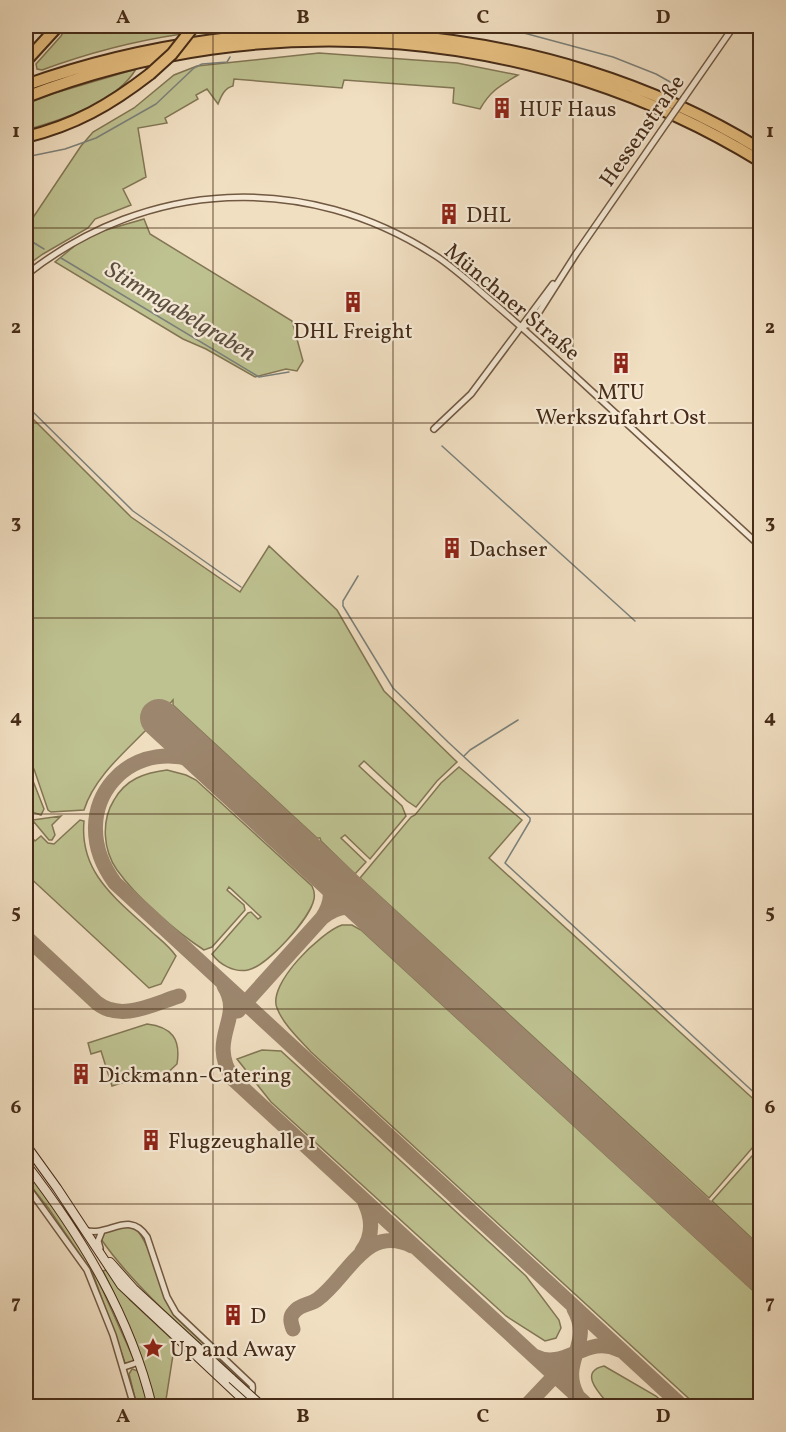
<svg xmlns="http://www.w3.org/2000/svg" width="786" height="1432" font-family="Vollkorn,serif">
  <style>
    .green { fill: #bec190; stroke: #827654; stroke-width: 1.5 }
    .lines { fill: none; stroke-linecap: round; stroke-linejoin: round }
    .stream { stroke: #7b817b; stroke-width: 1.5 }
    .taxiway { stroke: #9c866d; stroke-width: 15 }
    .runway { stroke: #9c866d; stroke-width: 38 }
    .minor-casing { stroke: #715942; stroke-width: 8 }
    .secondary-casing { stroke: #462c18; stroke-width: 10 }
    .motorway-casing { stroke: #462c18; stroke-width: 14 }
    .minor { stroke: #f6ead7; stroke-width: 5 }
    .secondary { stroke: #f6ead7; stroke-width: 8 }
    .motorway { stroke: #e8c081; stroke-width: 10 }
    .minor-bridge-casing { stroke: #715942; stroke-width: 8; stroke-linecap: butt }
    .secondary-bridge-casing { stroke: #462c18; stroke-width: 10; stroke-linecap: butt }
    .motorway-bridge-casing { stroke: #462c18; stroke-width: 14; stroke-linecap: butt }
    .minor-bridge { stroke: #f6ead7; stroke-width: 5 }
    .secondary-bridge { stroke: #f6ead7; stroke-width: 8 }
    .motorway-bridge { stroke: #e8c081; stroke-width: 10 }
    .grid { fill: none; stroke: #462c18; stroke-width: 1.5; stroke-opacity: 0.55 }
    .labels { text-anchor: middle; stroke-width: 4.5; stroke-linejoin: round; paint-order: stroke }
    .poi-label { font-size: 22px; fill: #462c18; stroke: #f6ead7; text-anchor: start }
    .street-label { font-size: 22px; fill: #462c18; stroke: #f6ead7 }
    .water-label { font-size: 24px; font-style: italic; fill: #5c5041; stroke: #f6ead7 }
    .neatline { fill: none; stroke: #462c18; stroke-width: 2 }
    .grid-label { font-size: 20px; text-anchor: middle; font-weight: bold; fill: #462c18 }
  </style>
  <rect width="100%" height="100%" fill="#f1dfc2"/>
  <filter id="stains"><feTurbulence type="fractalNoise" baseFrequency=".00333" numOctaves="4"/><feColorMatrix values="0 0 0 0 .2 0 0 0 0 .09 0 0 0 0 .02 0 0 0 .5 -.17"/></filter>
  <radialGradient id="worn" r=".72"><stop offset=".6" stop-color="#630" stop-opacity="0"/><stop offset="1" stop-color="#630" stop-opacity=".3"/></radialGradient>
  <path class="green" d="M67,26H189L182,34C134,41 88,53 42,70L37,69L36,64L61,36Z
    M319,53L457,63L518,75C500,86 491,90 480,109L453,103L454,88L344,80L342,88L234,79L233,86C224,88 221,97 218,104L207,89L196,95L198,99L165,118L167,123L138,128L146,177L123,189L131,205L95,219L88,228L43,254L26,266V228L81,146L93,132L134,108L174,75L197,66Z
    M136,69C116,103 62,120 26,130V104L55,93Z
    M144,219L150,234L292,321L303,361L297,371L286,369L255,377L206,349L183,339L55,262L77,244L99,232Z
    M26,412L131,517L240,592L269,546L337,610L384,691L457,762L437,781L416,807L407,801L364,761L359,766L402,806L406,816L370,859L345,835L341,838L366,862L355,874L321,841L320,838H317L173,705V700L166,708L161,703L144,722L149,727C126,751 94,777 84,810L51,812L48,810L34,769L26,758Z
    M26,763L44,809L41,815L26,810Z
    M459,767L522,820L489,858L760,1105V1139L709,1198L360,878L411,817L415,815L441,783Z
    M167,770L186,775L196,780L312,886C314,890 315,894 314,899C310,919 267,966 248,970C234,973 219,964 212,954L248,913L251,912L258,919L261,917L229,887L227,890L244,905L245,910L212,947L204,950C175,931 137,898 117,870C103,850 101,821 114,800C126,779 144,773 167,770Z
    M61,816L52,825L55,835L52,840H49L34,822L26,831L35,841L41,836L48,843L54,844L80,820L84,821C79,874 118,900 153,933C161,940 170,947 176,956L161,984L149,988L26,874V821Z
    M342,925H352L361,930L760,1297V1406H697L311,1052C299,1039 283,1024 277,1008C267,984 321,932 342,925Z
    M147,1024C172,1027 181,1039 177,1064L162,1078L158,1079L155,1072L112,1086L101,1051L91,1054L88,1043Z
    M262,1050L281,1051L526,1276L559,1320L561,1328L556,1338L545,1341L506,1316L271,1102L237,1059Z
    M760,1147V1246L712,1201Z
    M26,1170L86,1253L135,1362L125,1363L93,1274L49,1209L26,1180Z
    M123,1227L135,1228C153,1246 160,1293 177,1318L248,1387C199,1341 139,1294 101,1239V1236L106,1232Z
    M106,1270L130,1300L175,1342L165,1406H155C143,1359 125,1314 103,1271Z
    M604,1366L656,1396L667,1406H610C601,1395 577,1372 604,1366Z
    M132,1369L138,1371L149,1406H137L129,1374Z"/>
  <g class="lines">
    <path class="stream" d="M488,26L524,33L613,57L656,74L672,83L676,80
      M26,157L65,149L96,138L156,104L194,68L202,64L227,62L230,57
      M26,238L44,249
      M61,258L259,377L289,372
      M26,405L133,511L241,587
      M442,446L635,621
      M358,576L343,601V606L393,688L448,742L530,818V821L505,863L760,1098
      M464,756L470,750L518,720"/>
    <path class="taxiway" d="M214,769C133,723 59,808 115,883L682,1406
      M319,866C332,883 335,899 322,918C343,901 359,906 379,921
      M26,937L97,1003C121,1022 153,1004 179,996
      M224,986C245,1019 206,1037 233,1079L588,1406
      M238,1011L322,918
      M362,1251C373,1236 373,1220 365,1203
      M574,1309C594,1344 559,1361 577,1395
      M293,1329C291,1323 289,1317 294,1312C300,1304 311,1305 318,1299C348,1277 366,1223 412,1246
      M534,1356C565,1372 587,1333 619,1350
      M526,1406L562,1368"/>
    <path class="runway" d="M159,718L760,1272"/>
    <defs>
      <path id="minor" d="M684,98L734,26
        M26,275C147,179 306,171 436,256C457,270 476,288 496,305C526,331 557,359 587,387C644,440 703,493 760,546
        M521,327L530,324L534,320L576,254L668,121
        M434,429L471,394L553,284
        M26,1185L87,1270L113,1335L134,1406
        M85,1230C108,1238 129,1209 147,1237L167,1297L176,1313L252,1385C254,1395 247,1400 241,1406
        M100,1248L98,1241L102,1231
        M124,1367L139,1362"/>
      <path id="secondary" d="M26,1145L57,1188L121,1285L250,1406
        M26,1164C82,1237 130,1316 152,1406
        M110,1262L134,1289L232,1379"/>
      <path id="motorway" d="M26,61L58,26
        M26,85C263,0 543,16 760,149
        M26,97C266,4 541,26 760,161
        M26,137C75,125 110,105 150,74"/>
    </defs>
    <use href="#minor" class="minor-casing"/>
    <use href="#secondary" class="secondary-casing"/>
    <use href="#motorway" class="motorway-casing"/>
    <use href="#minor" class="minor"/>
    <use href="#secondary" class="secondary"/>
    <use href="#motorway" class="motorway"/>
    <defs>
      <path id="minor-bridge" d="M668,121L684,98"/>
      <path id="secondary-bridge" d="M232,1379L262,1406"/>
      <path id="motorway-bridge" d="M150,74L172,54L194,26"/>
    </defs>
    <use href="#minor-bridge" class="minor-bridge-casing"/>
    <use href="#secondary-bridge" class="secondary-bridge-casing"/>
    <use href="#motorway-bridge" class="motorway-bridge-casing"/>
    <use href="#minor-bridge" class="minor-bridge"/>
    <use href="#secondary-bridge" class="secondary-bridge"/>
    <use href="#motorway-bridge" class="motorway-bridge"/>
  </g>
  <path class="grid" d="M213,26V1406M393,26V1406M573,26V1406M26,228H760M26,423H760M26,618H760M26,814H760M26,1009H760M26,1204H760"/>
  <defs>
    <symbol id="building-bare" viewBox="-9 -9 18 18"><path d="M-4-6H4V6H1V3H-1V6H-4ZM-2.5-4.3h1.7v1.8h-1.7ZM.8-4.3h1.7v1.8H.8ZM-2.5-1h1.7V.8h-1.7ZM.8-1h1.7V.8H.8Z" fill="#8f2418" stroke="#f6ead7" stroke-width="2.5" paint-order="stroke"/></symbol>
    <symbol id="sight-bare" viewBox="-9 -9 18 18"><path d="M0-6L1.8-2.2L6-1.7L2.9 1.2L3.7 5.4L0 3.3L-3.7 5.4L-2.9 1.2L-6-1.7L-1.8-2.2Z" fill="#8f2418" stroke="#f6ead7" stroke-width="2.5" paint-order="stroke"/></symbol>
  </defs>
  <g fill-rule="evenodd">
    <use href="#building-bare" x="487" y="93" width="30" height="30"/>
    <use href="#building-bare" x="434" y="199" width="30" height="30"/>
    <use href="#building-bare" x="338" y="287" width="30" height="30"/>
    <use href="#building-bare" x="606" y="348" width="30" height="30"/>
    <use href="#building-bare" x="437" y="533" width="30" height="30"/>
    <use href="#building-bare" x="66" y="1059" width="30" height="30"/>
    <use href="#building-bare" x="136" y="1125" width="30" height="30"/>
    <use href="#building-bare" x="218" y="1300" width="30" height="30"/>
    <use href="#sight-bare" x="138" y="1333" width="30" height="30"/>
  </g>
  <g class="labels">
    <g class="poi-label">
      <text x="519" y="116">HUF Haus</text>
      <text x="466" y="222">DHL</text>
      <text x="353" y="338" text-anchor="middle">DHL Freight</text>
      <text x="621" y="399" text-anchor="middle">MTU<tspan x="621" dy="25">Werkszufahrt Ost</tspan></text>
      <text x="469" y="556">Dachser</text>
      <text x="98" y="1082">Dickmann-Catering</text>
      <text x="168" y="1148">Flugzeughalle 1</text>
      <text x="250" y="1323">D</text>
      <text x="170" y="1356">Up and Away</text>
    </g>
    <g class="street-label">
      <text transform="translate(641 130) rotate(-55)" y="8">Hessenstraße</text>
      <text transform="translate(513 301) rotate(40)" y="8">Münchner Straße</text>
    </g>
    <g class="water-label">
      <text transform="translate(181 311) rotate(31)" y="8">Stimmgabelgraben</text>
    </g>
  </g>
  <rect width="786" height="1432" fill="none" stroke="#f1dfc2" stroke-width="66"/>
  <rect x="33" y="33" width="720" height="1366" class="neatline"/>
  <g class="grid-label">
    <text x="123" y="23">A</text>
    <text x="303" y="23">B</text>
    <text x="483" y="23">C</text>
    <text x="663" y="23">D</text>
    <text x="16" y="137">1</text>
    <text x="770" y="137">1</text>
    <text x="16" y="333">2</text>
    <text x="770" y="333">2</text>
    <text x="16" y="528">3</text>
    <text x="770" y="528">3</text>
    <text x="16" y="723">4</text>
    <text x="770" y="723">4</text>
    <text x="16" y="918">5</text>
    <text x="770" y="918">5</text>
    <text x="16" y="1113">6</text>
    <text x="770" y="1113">6</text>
    <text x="16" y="1308">7</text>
    <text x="770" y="1308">7</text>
    <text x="123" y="1422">A</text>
    <text x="303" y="1422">B</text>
    <text x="483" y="1422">C</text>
    <text x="663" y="1422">D</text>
  </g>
  <rect width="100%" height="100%" filter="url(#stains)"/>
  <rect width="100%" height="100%" fill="url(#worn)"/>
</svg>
